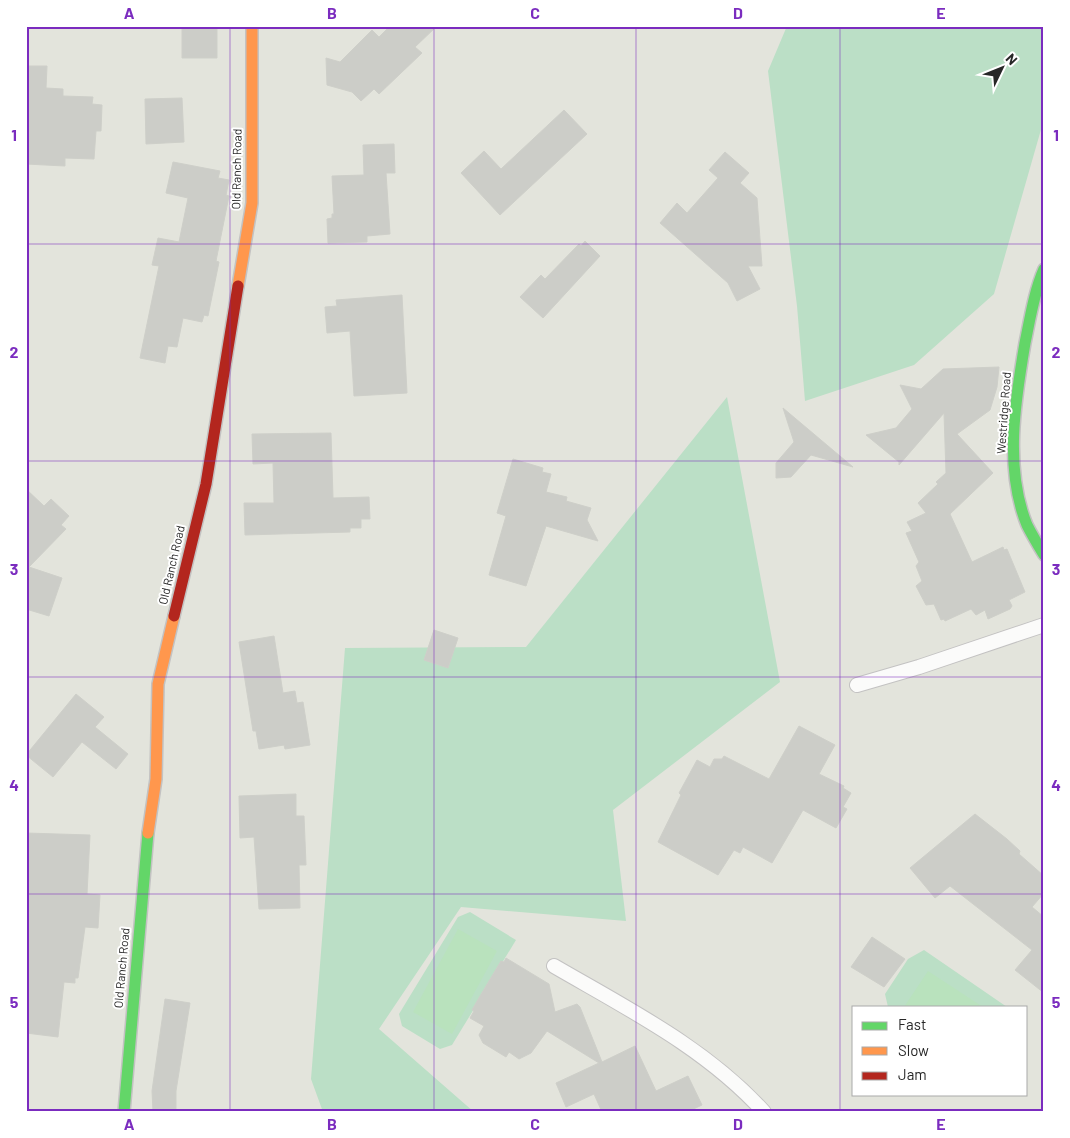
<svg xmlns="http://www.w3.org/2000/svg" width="1070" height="1138" font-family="Barlow,sans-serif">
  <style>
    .green { fill: #bbdfc6 }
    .pitch { fill: #b9e2bd }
    .building { fill: #cccdc8; stroke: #cecfc9 }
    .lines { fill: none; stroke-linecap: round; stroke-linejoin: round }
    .lane-casing { stroke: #c3c2c2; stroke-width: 16 }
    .fast-casing { stroke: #c3c2c2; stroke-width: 14 }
    .slow-casing { stroke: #c3c2c2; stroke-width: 14 }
    .jam-casing { stroke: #c3c2c2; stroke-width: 14 }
    .lane { stroke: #fbfbfa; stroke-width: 14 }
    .fast { stroke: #63d668; stroke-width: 11 }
    .slow { stroke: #ff974d; stroke-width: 11 }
    .jam { stroke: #b3261e; stroke-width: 11 }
    .grid { fill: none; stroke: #7b2cbf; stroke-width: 1; stroke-opacity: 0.55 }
    .labels { text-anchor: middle; stroke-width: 4; stroke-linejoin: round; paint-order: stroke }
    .street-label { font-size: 12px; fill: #272727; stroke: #fff }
    .neatline { fill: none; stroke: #7b2cbf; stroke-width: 2 }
    .grid-label { font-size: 16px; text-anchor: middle; font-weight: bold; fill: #7b2cbf }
  </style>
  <rect width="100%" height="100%" fill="#e3e4dc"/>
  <path class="green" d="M787,26H1044V119L994,294L914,365L805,401L797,306L768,71Z
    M727,397L780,682L613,810L626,921L461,907L379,1029L474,1112H323L311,1079L345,648L526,647Z
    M470,912L516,940L452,1045L440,1049L402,1026L399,1014L458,917Z
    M924,950L1007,1007H888L885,994L908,959Z"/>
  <path class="pitch" d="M458,929L497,951L452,1034L413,1012Z
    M928,971L983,1007H904Z"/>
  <path class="building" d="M182,26H217V58H182Z
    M390,26H437L415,47L422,53L379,94L374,89L361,101L352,92L327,85L326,58L340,62L372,30L379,37Z
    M26,66H47L46,88L63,89V96L93,97L92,104L102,105L101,131H96L94,159L65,158V166L26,164Z
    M182,98L184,142L146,144L145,99Z
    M564,110L587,134L500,215L461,173L484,151L501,169Z
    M394,144L395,173H386L390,234L367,236V242L328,243L327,219L332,218V214H334L332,176L364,175L363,145Z
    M725,152L749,173L740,183L757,198L762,266H748L760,289L737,301L728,283L660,223L677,203L687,213L718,178L709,170Z
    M173,162L220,171L218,178L229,180L226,195L229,196L216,261L219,262L208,316L204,315L202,322L183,318L177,347L168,346L165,363L140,358L159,266L152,265L158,238L179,242L188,198L166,193Z
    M585,241L600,256L543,318L520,297L541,275L545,279L579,244L581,246Z
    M402,295L407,393L354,396L350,331L327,333L325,307L337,306L336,300Z
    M999,367L997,387L990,410L957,434L993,473L950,514L972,562L1003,547L1004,550L1007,549L1025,592L1009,600L1012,606L1010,609L988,619L985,610L976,615L971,609L945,621L944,619L941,620L934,604L926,605L916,586L922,581L916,566L919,562L906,533L912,531L907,522L926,513L918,503L938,484L936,482L946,473L944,413L899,465V462L866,435L896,428L912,409L900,385L921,389L943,369Z
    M783,408L853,467L811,455L791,477L776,478V463L794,442Z
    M331,433L333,498L369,497L370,519H361V528H350V532L245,535L244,503H274L273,463L253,464L252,434Z
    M513,459L543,468L542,472L551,474L546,492L567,497L566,501L591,508L587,520L598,541L546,526L526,586L489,575L506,516L497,513Z
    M26,489L44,506L51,499L69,516L61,525L66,529L29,567L62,578L49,616L26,609Z
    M434,630L458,638L448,668L424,660Z
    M274,636L283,693L295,691L297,703L303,702L310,745L285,749L284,745L259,749L256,731H253L239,642Z
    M76,694L104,717L95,727L128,754L116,769L82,742L53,777L26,755Z
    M799,726L835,745L819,774L844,786L843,788L851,793L843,807L847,809L836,828L803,810L772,863L743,847L740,853L734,850L718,875L658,842L681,795L679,793L697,760L710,767L714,759H722L724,756L769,779Z
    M296,794V816H304L306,865H299L300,908L259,909L254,837L240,838L239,796Z
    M975,814L1007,839L1020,851L1019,854L1044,876V893L1032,907L1044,917V993L1015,970L1032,950L950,886L935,898L910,868Z
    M26,833L90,835L87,894L100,895L98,928L85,927L78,978H75V983L64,982L58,1037L26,1033L28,862L26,861Z
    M872,937L905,959L884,987L851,967Z
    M506,958L549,984L555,1012L577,1004L580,1007L602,1062L635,1046L656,1091L688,1076L702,1105L687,1112H602L594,1094L566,1107L556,1083L599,1063L547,1031L531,1053L519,1059L509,1052L506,1057L483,1043L479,1035L484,1026L470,1018L474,1011L472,1010L480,996L501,961L504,962Z
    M165,999L190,1003L176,1091V1112H153L152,1091Z"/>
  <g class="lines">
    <defs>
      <path id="lane" d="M857,685L919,667L1044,625
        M554,966C628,1009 706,1048 764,1112"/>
      <path id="fast" d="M1044,269C1034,292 1030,319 1025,343C1015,401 1004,469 1027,525C1032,535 1038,545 1044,555
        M124,1112L148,833"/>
      <path id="slow" d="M238,286L252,203V26
        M148,833L156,779L158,684L174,616"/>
      <path id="jam" d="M174,616L206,484L238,286"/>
    </defs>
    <use href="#lane" class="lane-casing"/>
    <use href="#fast" class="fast-casing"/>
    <use href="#slow" class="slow-casing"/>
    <use href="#jam" class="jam-casing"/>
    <use href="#lane" class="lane"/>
    <use href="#fast" class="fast"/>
    <use href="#slow" class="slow"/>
    <use href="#jam" class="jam"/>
  </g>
  <path class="grid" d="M230,26V1112M434,26V1112M636,26V1112M840,26V1112M26,244H1044M26,461H1044M26,677H1044M26,894H1044"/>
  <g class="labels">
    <g class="street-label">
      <text transform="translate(237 169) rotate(-89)" y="4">Old Ranch Road</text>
      <text transform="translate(1004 413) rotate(-86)" y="4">Westridge Road</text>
      <text transform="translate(172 565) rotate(-77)" y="4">Old Ranch Road</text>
      <text transform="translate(122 968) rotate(-85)" y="4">Old Ranch Road</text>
    </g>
  </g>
  <rect width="1070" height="1138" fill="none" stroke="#ffffff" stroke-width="55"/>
  <rect x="852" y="1006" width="175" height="90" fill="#ffffff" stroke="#a9a9a9"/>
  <rect x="862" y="1022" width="25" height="8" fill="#63d668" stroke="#a9a9a9"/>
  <text x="898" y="1030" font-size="15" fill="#272727">Fast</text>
  <rect x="862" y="1047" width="25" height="8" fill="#ff974d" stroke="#a9a9a9"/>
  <text x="898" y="1056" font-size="15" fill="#272727">Slow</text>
  <rect x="862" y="1072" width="25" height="8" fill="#b3261e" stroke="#a9a9a9"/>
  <text x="898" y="1080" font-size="15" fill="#272727">Jam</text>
  <g transform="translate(1002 68) rotate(47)" stroke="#ffffff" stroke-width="4" paint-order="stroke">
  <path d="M0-4L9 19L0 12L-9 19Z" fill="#272727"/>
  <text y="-8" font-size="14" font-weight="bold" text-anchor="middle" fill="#272727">N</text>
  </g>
  <rect x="28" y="28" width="1014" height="1082" class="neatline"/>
  <g class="grid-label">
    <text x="129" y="19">A</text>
    <text x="332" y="19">B</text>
    <text x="535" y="19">C</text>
    <text x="738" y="19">D</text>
    <text x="941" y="19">E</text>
    <text x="14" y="141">1</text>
    <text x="1056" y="141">1</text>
    <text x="14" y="358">2</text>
    <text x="1056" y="358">2</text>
    <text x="14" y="575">3</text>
    <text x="1056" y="575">3</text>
    <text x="14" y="791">4</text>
    <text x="1056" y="791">4</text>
    <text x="14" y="1008">5</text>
    <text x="1056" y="1008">5</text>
    <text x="129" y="1130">A</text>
    <text x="332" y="1130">B</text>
    <text x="535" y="1130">C</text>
    <text x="738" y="1130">D</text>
    <text x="941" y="1130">E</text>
  </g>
</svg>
